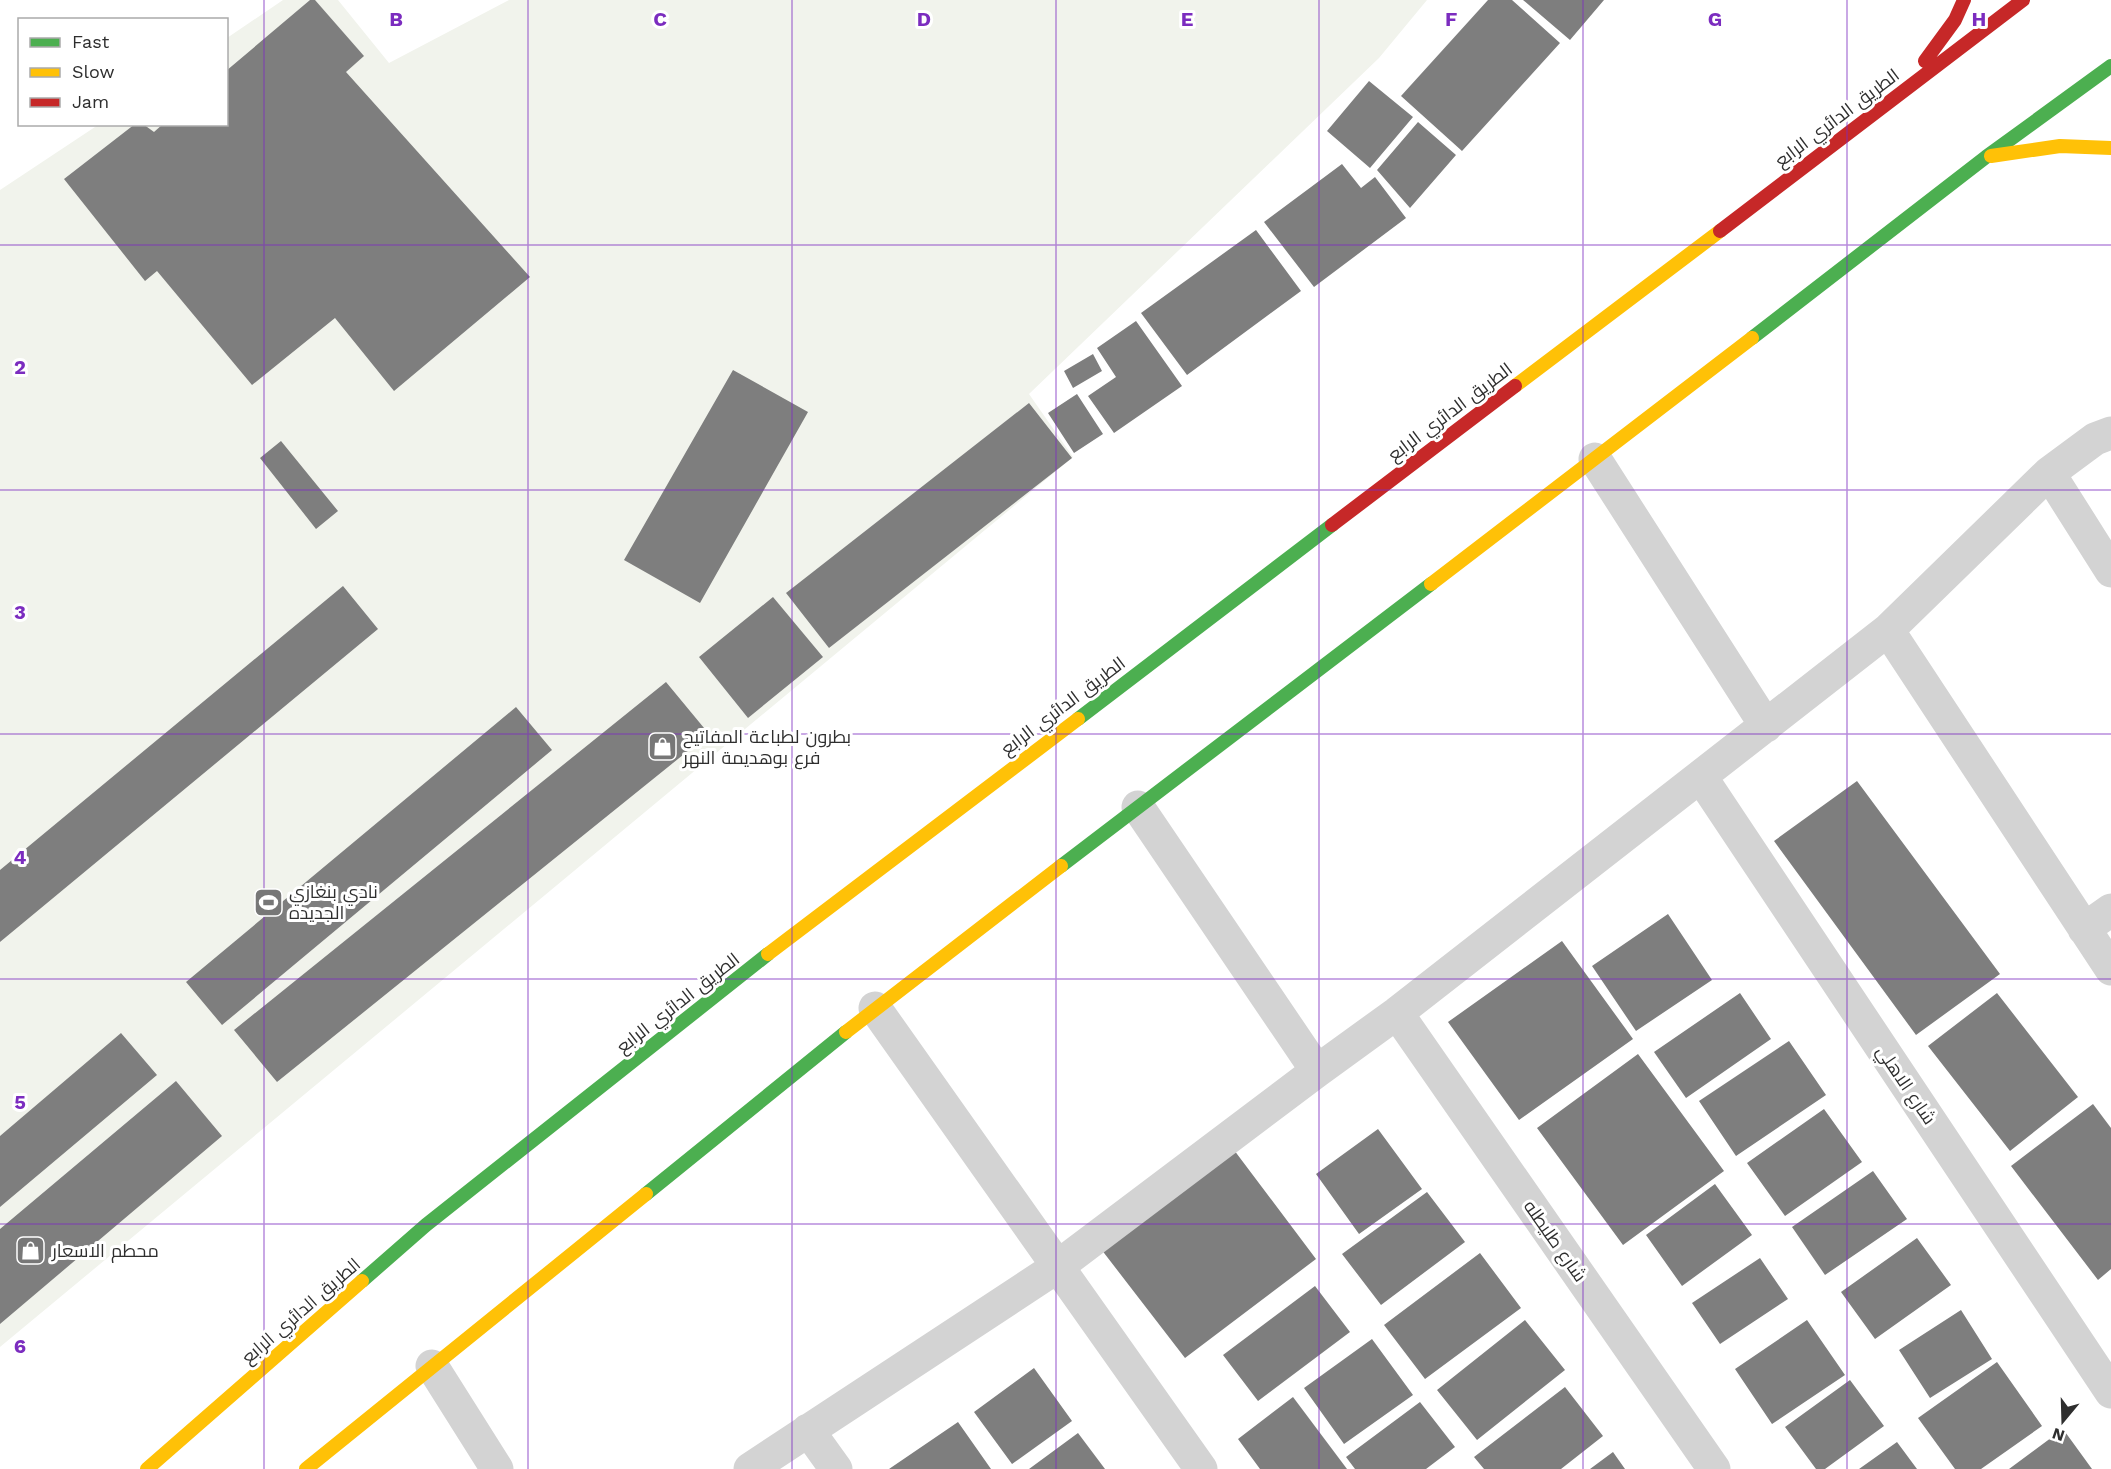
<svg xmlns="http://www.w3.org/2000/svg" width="2111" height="1469" font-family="'Work Sans',Cairo,sans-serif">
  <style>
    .green { fill: #f1f3ec }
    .building { fill: #7e7e7e }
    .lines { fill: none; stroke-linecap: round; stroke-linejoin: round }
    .street { stroke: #d3d3d3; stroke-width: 33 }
    .fast { stroke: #4caf50; stroke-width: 14 }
    .slow { stroke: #ffc107; stroke-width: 14 }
    .jam { stroke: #c62828; stroke-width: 14 }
    .grid { fill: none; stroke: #7b2cbf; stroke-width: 1.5; stroke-opacity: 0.55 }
    .labels { text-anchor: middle; stroke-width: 6; stroke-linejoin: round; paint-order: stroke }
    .street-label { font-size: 18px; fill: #2e2e2e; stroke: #fff }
    .poi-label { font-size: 18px; fill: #2e2e2e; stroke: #fff; text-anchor: start }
    .grid-label { font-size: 20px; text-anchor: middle; font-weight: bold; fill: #7b2cbf; stroke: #fff; stroke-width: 6; stroke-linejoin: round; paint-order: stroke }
  </style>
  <rect width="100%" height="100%" fill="#fff"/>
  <path class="green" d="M283,0H338L389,63L509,0H1427L1379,58L1029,394L1073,457L0,1347V190L98,125L226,124L227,38Z"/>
  <path class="building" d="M310,0H315L364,56L346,72L530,277L394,391L335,318L252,385L157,271L145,281L64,179L135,124H143L154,132L163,124H226V71Z
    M1488,0H1512L1560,43L1462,151L1401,96Z
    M1523,0H1604L1570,40Z
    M1369,81L1413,117L1370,168L1327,131Z
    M1418,122L1456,155L1410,208L1377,170Z
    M1342,164L1361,188L1375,177L1406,218L1314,287L1264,222Z
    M1256,230L1301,291L1187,375L1141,313Z
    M1136,321L1182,386L1114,433L1088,396L1116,377L1097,348Z
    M1093,354L1102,371L1073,388L1064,371Z
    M733,370L808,412L700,603L624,560Z
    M1077,394L1103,434L1074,453L1048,413Z
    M1029,403L1072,458L829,648L786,593Z
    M281,441L338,511L316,529L260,458Z
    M343,586L378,629L0,942V870Z
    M773,597L823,657L748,718L699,657Z
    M666,682L709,734L277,1082L234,1030Z
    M516,707L552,750L222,1025L186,982Z
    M1857,781L2000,974L1916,1035L1774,841Z
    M1668,914L1712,980L1636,1031L1592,966Z
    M1562,941L1633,1039L1519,1120L1448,1022Z
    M1740,993L1771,1039L1686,1098L1654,1052Z
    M1997,993L2078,1097L2010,1151L1928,1046Z
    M121,1033L157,1075L0,1207V1136Z
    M1789,1041L1826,1095L1736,1156L1699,1101Z
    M1638,1054L1724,1171L1623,1245L1537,1128Z
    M176,1081L222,1136L0,1324V1229Z
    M2093,1104L2111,1128V1269L2098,1280L2011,1166Z
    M1824,1109L1862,1162L1785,1216L1747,1163Z
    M1378,1129L1422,1189L1359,1234L1316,1174Z
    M1234,1150L1316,1259L1185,1358L1101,1249Z
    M1873,1171L1907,1219L1825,1275L1792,1227Z
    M1715,1184L1752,1235L1682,1286L1646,1235Z
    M1427,1192L1465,1242L1381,1305L1342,1254Z
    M1917,1238L1951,1285L1875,1339L1841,1292Z
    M1480,1253L1521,1308L1425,1379L1384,1325Z
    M1760,1258L1788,1299L1720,1344L1692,1303Z
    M1315,1286L1350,1332L1258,1401L1223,1355Z
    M1961,1310L1992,1359L1930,1398L1899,1350Z
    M1525,1320L1565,1370L1477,1440L1437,1390Z
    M1807,1320L1845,1375L1772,1424L1735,1369Z
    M1372,1339L1413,1395L1344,1444L1304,1388Z
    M1997,1362L2042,1426L1981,1469H1955L1918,1418Z
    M1034,1368L1072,1421L1012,1464L974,1412Z
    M1850,1380L1884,1426L1825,1469H1816L1785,1427Z
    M1565,1387L1603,1436L1561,1469H1484L1474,1457Z
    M1293,1397L1347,1469H1260L1238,1439Z
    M1420,1402L1455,1447L1426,1469H1355L1346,1457Z
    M958,1422L991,1469H889Z
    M2063,1429L2092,1469H2009Z
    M1078,1433L1105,1469H1029Z
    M1897,1442L1917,1469H1859Z
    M1613,1452L1625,1469H1590Z"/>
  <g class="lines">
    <path class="street" d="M1595,459L1766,726
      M2049,473L2111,571
      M1888,630L2111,969
      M1701,777L2111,1392
      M1138,807L1317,1071
      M2084,929L2111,910
      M875,1008L1201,1469
      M1397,1013L1714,1469
      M432,1366L497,1469
      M808,1430L836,1469
      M750,1469L1057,1267L1317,1071L1397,1013L1888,630L2049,473L2095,439L2111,433"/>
    <path class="fast" d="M1752,338L1986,157L2111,66
      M1078,719L1332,525
      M1061,866L1431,584
      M646,1194L846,1032
      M362,1281L426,1225L768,954"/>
    <path class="slow" d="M1991,156L2060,146L2111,148
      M1515,386L1720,231
      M1431,584L1752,338
      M768,954L1078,719
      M846,1032L1061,866
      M147,1469L362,1281
      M306,1469L646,1194"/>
    <path class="jam" d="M1925,61L1955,20L1964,0
      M1720,231L2023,0
      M1332,525L1515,386"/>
  </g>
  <path class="grid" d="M264,0V1469M528,0V1469M792,0V1469M1056,0V1469M1319,0V1469M1583,0V1469M1847,0V1469M0,245H2111M0,490H2111M0,734H2111M0,979H2111M0,1224H2111"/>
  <defs>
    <symbol id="shop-square" viewBox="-11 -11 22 22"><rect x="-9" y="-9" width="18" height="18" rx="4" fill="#777" stroke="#fff"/><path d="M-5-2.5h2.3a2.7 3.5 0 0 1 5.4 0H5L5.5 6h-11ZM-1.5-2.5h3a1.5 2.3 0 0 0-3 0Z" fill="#fff"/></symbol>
    <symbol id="stadium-square" viewBox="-11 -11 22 22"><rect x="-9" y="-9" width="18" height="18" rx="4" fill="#777" stroke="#fff"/><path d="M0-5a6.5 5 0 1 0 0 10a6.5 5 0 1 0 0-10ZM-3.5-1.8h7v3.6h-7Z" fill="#fff"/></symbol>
  </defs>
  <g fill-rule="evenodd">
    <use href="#shop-square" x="646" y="730" width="33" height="33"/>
    <use href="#stadium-square" x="252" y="886" width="33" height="33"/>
    <use href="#shop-square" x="14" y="1234" width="33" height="33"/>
  </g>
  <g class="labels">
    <g class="street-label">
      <text transform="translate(1837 118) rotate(-37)" y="6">الطريق الدائري الرابع</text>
      <text transform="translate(1450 412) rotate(-37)" y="6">الطريق الدائري الرابع</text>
      <text transform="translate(1063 706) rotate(-37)" y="6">الطريق الدائري الرابع</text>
      <text transform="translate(678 1003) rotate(-38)" y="6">الطريق الدائري الرابع</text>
      <text transform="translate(1906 1085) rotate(56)" y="6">شارع الاهلي</text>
      <text transform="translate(1555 1241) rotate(55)" y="6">شارع طليطله</text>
      <text transform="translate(301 1311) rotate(-41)" y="6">الطريق الدائري الرابع</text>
    </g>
    <g class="poi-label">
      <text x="683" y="743">بطرون لطباعة المفاتيح<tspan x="683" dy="21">فرع بوهديمة النهر</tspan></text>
      <text x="289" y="898">نادي بنغازي<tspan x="289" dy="21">الجديده</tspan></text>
      <text x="52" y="1257">محطم الاسعار</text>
    </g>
  </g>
  <g class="grid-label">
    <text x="396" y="26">B</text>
    <text x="660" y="26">C</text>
    <text x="924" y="26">D</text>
    <text x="1187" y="26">E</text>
    <text x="1451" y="26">F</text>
    <text x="1715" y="26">G</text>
    <text x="1979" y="26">H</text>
    <text x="20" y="374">2</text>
    <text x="20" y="619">3</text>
    <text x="20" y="864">4</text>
    <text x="20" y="1109">5</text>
    <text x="20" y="1353">6</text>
  </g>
  <rect x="18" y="18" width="210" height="108" fill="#ffffff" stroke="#ababab" stroke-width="1.5"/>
  <rect x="30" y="38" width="30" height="9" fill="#4caf50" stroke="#ababab" stroke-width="1.5"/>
  <text x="72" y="48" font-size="18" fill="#2e2e2e">Fast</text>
  <rect x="30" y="68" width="30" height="9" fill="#ffc107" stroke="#ababab" stroke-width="1.5"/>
  <text x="72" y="78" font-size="18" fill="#2e2e2e">Slow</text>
  <rect x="30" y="98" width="30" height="9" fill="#c62828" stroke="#ababab" stroke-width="1.5"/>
  <text x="72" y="108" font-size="18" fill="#2e2e2e">Jam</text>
  <g transform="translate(2063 1421) rotate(199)" stroke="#ffffff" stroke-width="4.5" paint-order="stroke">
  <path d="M0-4.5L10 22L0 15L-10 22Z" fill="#2e2e2e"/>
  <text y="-9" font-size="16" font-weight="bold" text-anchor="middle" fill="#2e2e2e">N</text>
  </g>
</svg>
